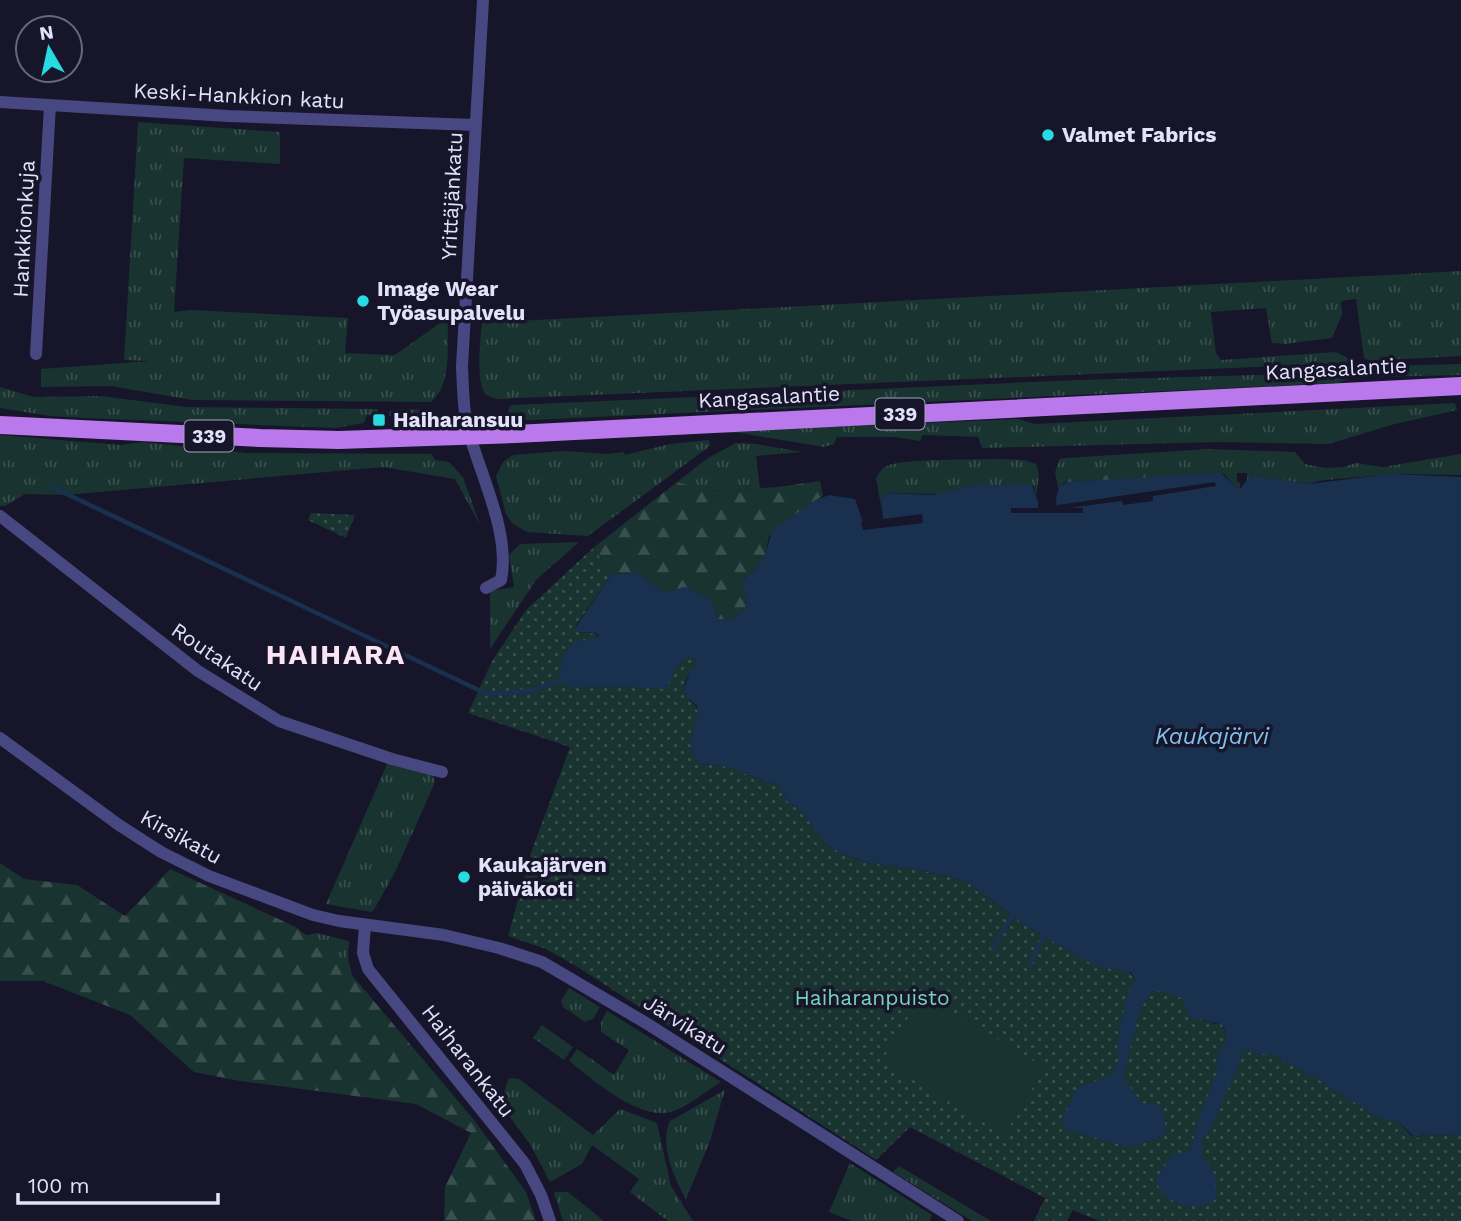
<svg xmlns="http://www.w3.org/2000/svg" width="1461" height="1221" font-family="'Work Sans',sans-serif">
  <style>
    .grass { fill: url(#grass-tufts) }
    .forest { fill: url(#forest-firs) }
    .park { fill: url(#park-dots) }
    .garden { fill: #193330 }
    .water { fill: #19314f }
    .pier { fill: #17152a }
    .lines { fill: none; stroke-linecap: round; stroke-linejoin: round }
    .stream { stroke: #19314f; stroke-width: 4.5 }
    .street { stroke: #474882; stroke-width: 12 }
    .primary { stroke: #b978ec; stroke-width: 18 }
    .poi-dot { fill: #28dbe1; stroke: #17152a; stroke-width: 2.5 }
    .labels { text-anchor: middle; stroke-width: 7; stroke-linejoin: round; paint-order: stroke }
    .shield { fill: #17152a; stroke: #a6a4bc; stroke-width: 2 }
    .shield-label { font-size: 19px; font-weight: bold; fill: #e3e2fb }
    .street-label { font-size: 21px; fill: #e3e2fb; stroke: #17152a }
    .poi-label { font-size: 21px; font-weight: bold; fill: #e3e2fb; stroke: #17152a; text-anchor: start }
    .park-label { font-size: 21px; fill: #76d3b6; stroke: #17152a }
    .water-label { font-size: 23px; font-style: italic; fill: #7ec1ed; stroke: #17152a }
    .district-label { font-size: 28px; font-weight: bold; letter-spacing: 2px; fill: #fbe4f4; stroke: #17152a }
  </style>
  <defs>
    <pattern id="grass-tufts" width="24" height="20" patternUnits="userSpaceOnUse" patternTransform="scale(1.75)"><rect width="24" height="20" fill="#193330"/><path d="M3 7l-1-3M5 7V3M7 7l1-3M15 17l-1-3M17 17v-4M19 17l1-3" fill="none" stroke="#3a504f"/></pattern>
    <pattern id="forest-firs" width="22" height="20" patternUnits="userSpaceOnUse" patternTransform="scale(1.75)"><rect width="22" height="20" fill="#193330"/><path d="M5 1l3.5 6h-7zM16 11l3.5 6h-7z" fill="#3a504f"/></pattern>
    <pattern id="park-dots" width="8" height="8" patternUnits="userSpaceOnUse" patternTransform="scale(1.75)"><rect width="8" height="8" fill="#193330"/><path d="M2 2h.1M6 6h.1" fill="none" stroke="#3a504f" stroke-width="1.8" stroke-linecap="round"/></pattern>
  </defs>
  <rect width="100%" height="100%" fill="#17152a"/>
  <path class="grass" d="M138,122L280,132V164L184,158L174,312L190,310L348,318L345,353L395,355L440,323H448C447,349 452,384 431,402L192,400L111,386L41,387V369L151,361L124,360Z
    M1461,271V356L1369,361L1364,358L1356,299L1341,301L1342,314L1332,338L1285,344L1272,343L1266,308L1211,312L1216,353L1221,360L1336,352L1346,357L1352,363L496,399C491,397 485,396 483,390C477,377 480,338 482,323Z
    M1461,364V375L1375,377L1366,369L1382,366Z
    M1353,372L1348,379L1338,383L509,421L507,418L509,407L512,405L1081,380Z
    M0,387L34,397L101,396L186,407L378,409V414L367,415L364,423L335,428L85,418L50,416L0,408Z
    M1455,403L1457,410L1391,425L1329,444L1218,442L982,448L978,437L923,435L920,441L895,437H837L834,444L824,447L740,433L712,432L1018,419L1035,424Z
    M433,409V420L403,422L402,416H389V412L392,410Z
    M0,435L121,445L142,442L247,453L432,454L435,460L449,462L463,477L480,525L455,479L383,467L65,495L25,494L5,506H0Z
    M709,440L710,446L588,536L527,532L513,524L506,514L496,476L503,462L513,455L564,451L608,454L624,452L625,455L670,444Z
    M736,443L756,444L802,452L756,456L760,488L711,491L677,482L708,458Z
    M1210,449L1295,452L1305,464L1326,468L1343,467L1356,463L1383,467L1461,454V475L1399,474L1324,480L1308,484L1255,476L1247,480V473H1237V482L1240,483V488L1236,487L1224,474L1225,471L1068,480L1060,486L1059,492L1055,472L1060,459L1065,458Z
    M995,459L1023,460L1036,464L1039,474L1036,498L1034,486H971L939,494L886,493L881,498L882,512L876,478C879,473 882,468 887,466C905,458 972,460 995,459Z
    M579,542L536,580L490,649V591L514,587L509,555L520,544Z
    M388,762L432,772L435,782L396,870L375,908L372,912L326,904Z
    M317,933L349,941L348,958L352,975L306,935Z
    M569,988L600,1007L593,1019L585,1022L563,1007L561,1001Z
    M607,1011L721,1082C706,1091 690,1105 674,1111C641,1123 593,1080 569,1061L577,1049L614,1075L629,1050L601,1032V1022Z
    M542,1025L573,1047L564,1060L533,1038Z
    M509,1078L519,1079L593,1135L620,1109L657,1123L671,1186L693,1221H668L630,1192L639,1179L592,1145L582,1164L550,1182L530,1144L500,1104Z
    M725,1090L710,1141L686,1199C674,1178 659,1144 670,1121Z
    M850,1163L932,1215L930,1221H852L829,1212Z
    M899,1166L991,1221H972L893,1172Z
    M554,1192H568L604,1221H563Z"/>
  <path class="forest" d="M1179,468L1225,471L1224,474L1067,482L1070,478Z
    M820,481L823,496L814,501L769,536L765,555L755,569L742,581L747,598L745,609L730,620L718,619L711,599L685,587L664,593L638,573L612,574L593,548L677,482L711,491L778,487Z
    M0,863L24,879L77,885L125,916L170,869L296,927L346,968L474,1120L526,1192L536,1221H444L445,1187L471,1133L416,1104L240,1081L194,1072L130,1015L43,981H0Z"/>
  <path class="park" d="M311,513L355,515L346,538L308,520Z
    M593,548L612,574L576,625L577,632L598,634L595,638L619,686L667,688C671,675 676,662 690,657L697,660V663C689,670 679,688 688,699C693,705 696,704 698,712L701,764L724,766L779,786L788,802L801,811L825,843L842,854L869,863L915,869L966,881L1023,924L1076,955L1112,969L1128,970L1135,980L1166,994H1176L1184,1000L1191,1018L1205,1019L1215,1024H1222L1226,1034L1257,1054H1271L1399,1122L1410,1135L1417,1138L1424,1134L1461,1135V1221H1099L1073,1210L1067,1221H1034L1045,1198L910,1127L876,1160L576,966L546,949L508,936L531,853L570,747L468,713L492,661L526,610Z"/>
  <path class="garden" d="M923,993L1045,1068L1004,1135L882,1061Z"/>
  <path class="water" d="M1221,473L1236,487L1241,488L1247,480L1255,476L1308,484L1392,474L1461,477V1135L1424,1134L1415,1138L1399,1122L1377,1117L1322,1082L1271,1054H1257L1243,1049L1234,1076L1210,1130L1202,1140V1155L1215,1175L1216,1199C1198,1215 1160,1203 1156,1179L1173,1154L1189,1151L1192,1147L1198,1118L1216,1075L1220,1050L1225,1046L1226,1034L1223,1025C1213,1023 1204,1018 1192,1019C1183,1007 1188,996 1169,994C1162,994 1160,990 1152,991L1140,1010L1123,1078L1142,1103L1155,1104L1162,1108L1166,1127L1163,1137L1128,1147L1064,1129L1062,1121L1074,1093L1085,1084L1107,1078L1115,1071L1118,1062L1117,1044L1126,998L1135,980L1131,972L1095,966L1076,955L1023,924L966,881L915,869L869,863L842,854L825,843L801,811L788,802L779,786L724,766L701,764L696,760L690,744L698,712L697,706L687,698L684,690L690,670L697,663V660L690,657C676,662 671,675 668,688L664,689L619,686L569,687L561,681C560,668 562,647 577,642C584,639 592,639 599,636L597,633L577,632L575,628L612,574L638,573L664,593L685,587L711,599L718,619L730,620L745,609L747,598L742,581L755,569L765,555L772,531L814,501L829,495L855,499L863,522L883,519L881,498L886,493L933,495L976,485H1032L1037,500H1055L1060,486L1067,482Z"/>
  <path class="pier" d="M1215,482L1216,486L1153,496V501L1123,505L1122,501L1068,508H1083V513H1011V508H1038V499H1056L1057,508L1058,505Z
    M922,514L923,523L863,530L861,522Z"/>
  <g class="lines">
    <path class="stream" d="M52,487L487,694L530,691L561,681
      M993,947L1012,916
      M1030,964L1044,936"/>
    <path class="street" d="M483,0L462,366C463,387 463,407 467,426C479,472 511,533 501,580L486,588
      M0,102L228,116L475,125
      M36,354L50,105
      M0,516L198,671L279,721L392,759L442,772
      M0,738L119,825L161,852L209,876L313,915L339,921L444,935L499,948L542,962L646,1023L958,1221
      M365,925L363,953L368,969L525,1164L541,1195L550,1221"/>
    <path class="primary" d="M0,425L260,438L339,440L515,434L1461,386"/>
  </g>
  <g class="poi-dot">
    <circle cx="1048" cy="135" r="7"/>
    <circle cx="363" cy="301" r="7"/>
    <rect x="372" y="413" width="14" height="14" rx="3.5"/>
    <circle cx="464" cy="877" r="7"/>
  </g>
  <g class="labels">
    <g class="shield">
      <rect x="875.5" y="398.5" width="49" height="31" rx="5"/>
      <rect x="184.5" y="420.5" width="49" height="31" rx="5"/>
    </g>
    <g class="shield-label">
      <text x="900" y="421">339</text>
      <text x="209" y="443">339</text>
    </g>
    <g class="street-label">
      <text transform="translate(239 96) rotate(3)" y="7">Keski-Hankkion katu</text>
      <text transform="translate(452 196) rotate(-87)" y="7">Yrittäjänkatu</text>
      <text transform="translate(24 229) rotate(-87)" y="7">Hankkionkuja</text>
      <text transform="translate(1336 369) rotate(-3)" y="7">Kangasalantie</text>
      <text transform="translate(769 397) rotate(-3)" y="7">Kangasalantie</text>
      <text transform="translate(217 657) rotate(34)" y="7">Routakatu</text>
      <text transform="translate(181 837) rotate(29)" y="7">Kirsikatu</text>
      <text transform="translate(685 1025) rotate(32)" y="7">Järvikatu</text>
      <text transform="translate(468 1061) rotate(52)" y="7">Haiharankatu</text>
    </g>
    <g class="poi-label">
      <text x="1062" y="142">Valmet Fabrics</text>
      <text x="377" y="296">Image Wear<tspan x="377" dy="24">Työasupalvelu</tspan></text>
      <text x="393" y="427">Haiharansuu</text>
      <text x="478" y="872">Kaukajärven<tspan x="478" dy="24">päiväkoti</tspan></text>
    </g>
    <g class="park-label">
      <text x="872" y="1005">Haiharanpuisto</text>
    </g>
    <g class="water-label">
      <text x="1212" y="744">Kaukajärvi</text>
    </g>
    <g class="district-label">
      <text x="336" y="664">HAIHARA</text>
    </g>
  </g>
  <g transform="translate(49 49) rotate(351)"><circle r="33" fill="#17152a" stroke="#69677e" stroke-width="2"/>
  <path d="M0-5L12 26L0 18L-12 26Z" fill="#28dbe1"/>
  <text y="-10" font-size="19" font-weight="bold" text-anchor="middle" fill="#e3e2fb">N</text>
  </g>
  <path d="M18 1193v10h200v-10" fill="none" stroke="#e3e2fb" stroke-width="3.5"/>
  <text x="28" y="1193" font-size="21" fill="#e3e2fb" stroke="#17152a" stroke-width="5" paint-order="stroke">100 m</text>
</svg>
